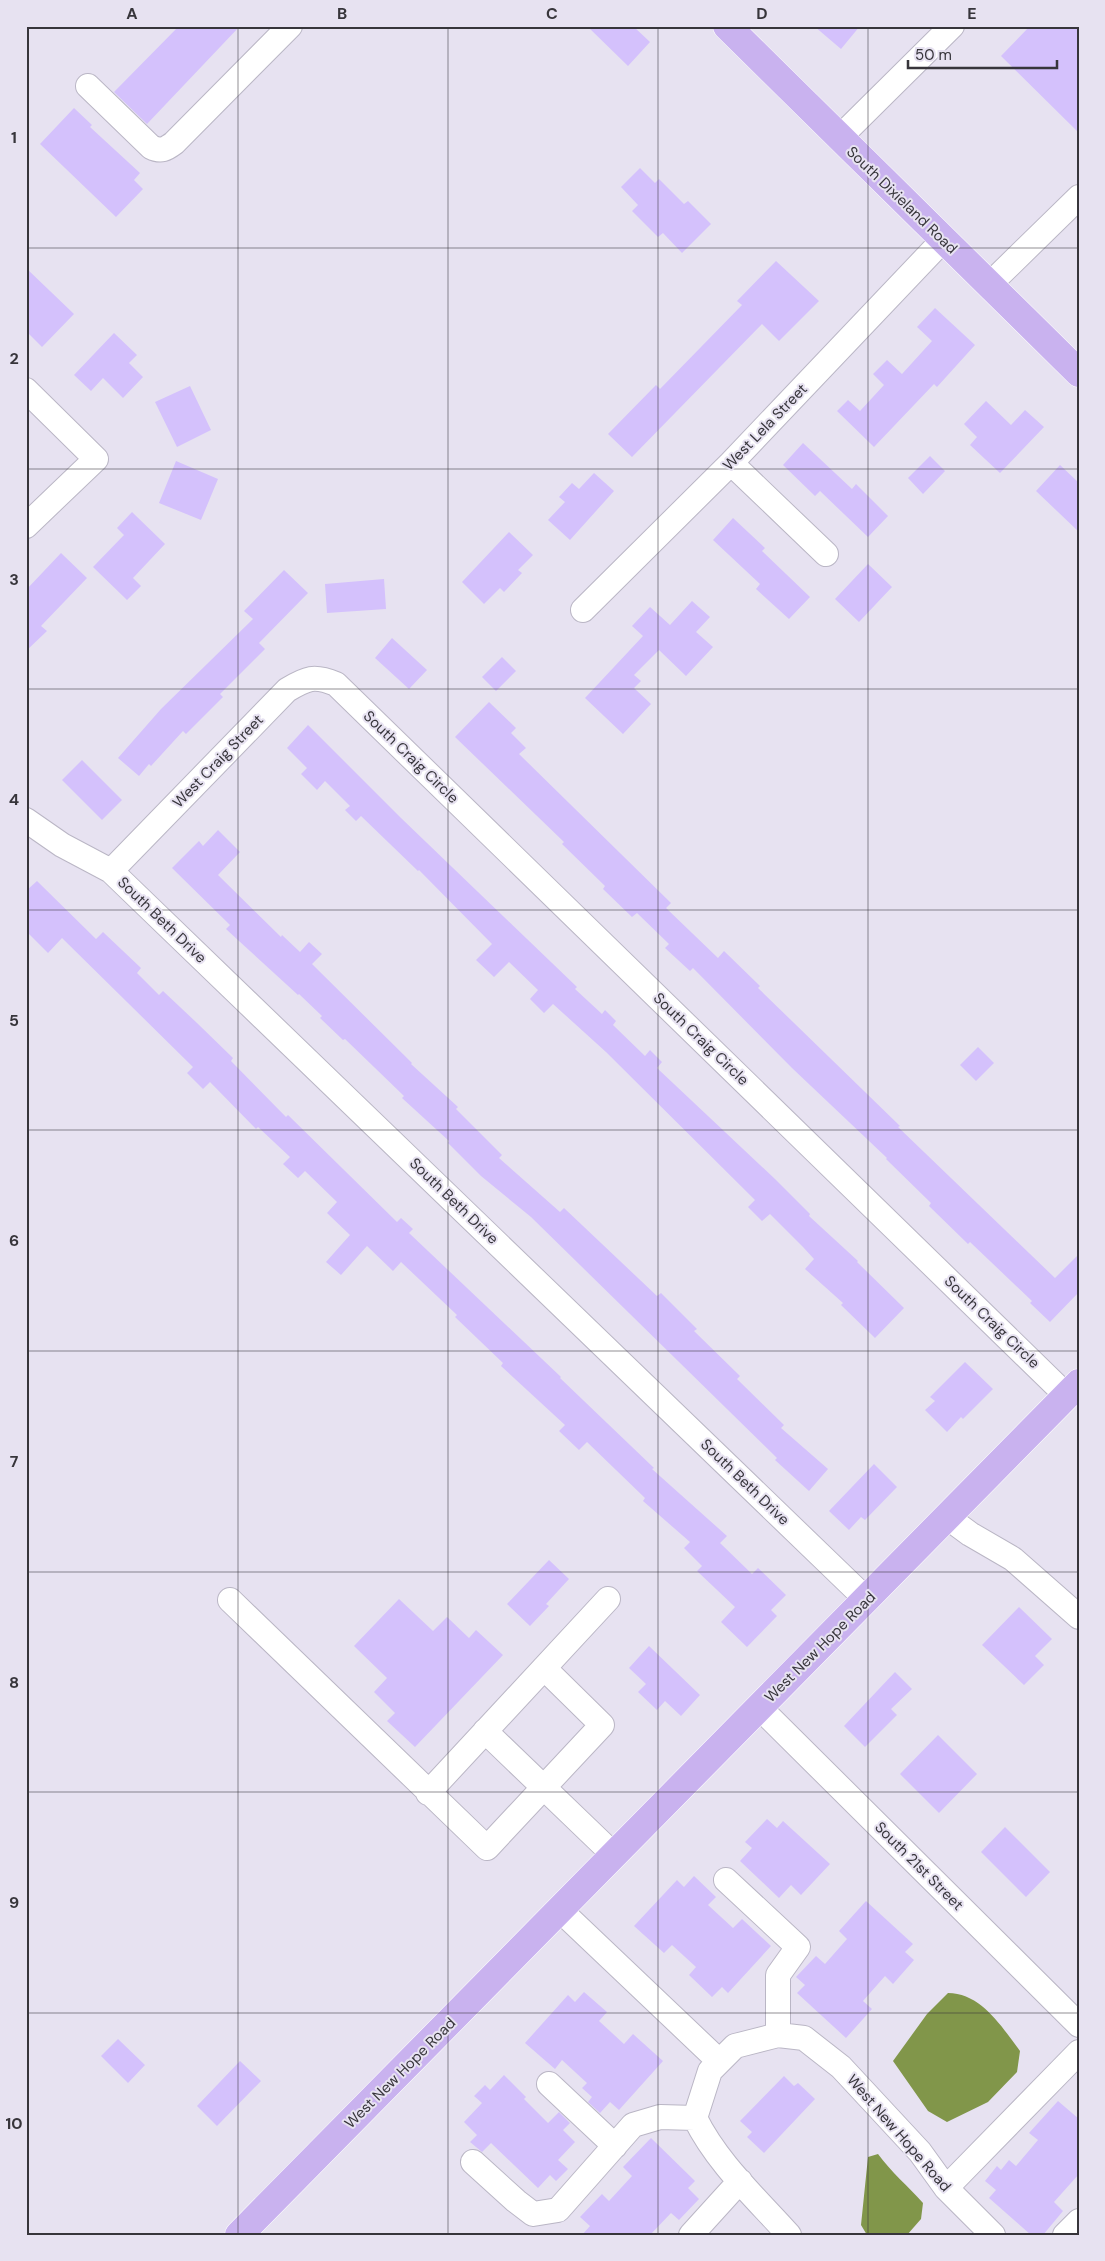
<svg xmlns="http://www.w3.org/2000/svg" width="1105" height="2261" font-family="'DM Sans',sans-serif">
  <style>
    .water { fill: #81964a }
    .building { fill: #d4c1fc }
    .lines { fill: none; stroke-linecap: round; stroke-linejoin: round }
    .minor-casing { stroke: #bab6c5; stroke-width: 26 }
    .major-casing { stroke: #fff; stroke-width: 29 }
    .minor { stroke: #fff; stroke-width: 24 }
    .major { stroke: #c9b2ef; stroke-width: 28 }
    .grid { fill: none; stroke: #37353b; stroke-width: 1; stroke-opacity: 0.55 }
    .labels { text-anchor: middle; stroke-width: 4; stroke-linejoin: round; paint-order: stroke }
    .street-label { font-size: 15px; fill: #37353b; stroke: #e7e2f1 }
    .neatline { fill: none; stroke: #37353b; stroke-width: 2 }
    .grid-label { font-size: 16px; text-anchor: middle; font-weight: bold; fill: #37353b }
  </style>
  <rect width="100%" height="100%" fill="#e7e2f1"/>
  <path class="water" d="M948,1993C981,1993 1002,2027 1020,2051L1017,2072L988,2102L947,2122L928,2111L893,2061L927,2014Z
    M878,2154C891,2172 908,2186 923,2203L921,2219L907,2235H867L861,2225L868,2157Z"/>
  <path class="building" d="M179,26H240L147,124L114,92Z
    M587,26H633L650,42L628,66Z
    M814,26H860L841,49Z
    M1030,26H1074L1079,31V133L1001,56Z
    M74,108L92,125L90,127L140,173L134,180L143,189L116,217L40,144Z
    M640,168L655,183L659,179L684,204L688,201L711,224L682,253L663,233L658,237L632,211L638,205L621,187Z
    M776,261L819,301L779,341L762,324L632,457L608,434L656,385L660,389L742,305L737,301Z
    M26,268L74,314L42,347L26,331Z
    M935,308L975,345L937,387L934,384L874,447L837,411L848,400L860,411L884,385L873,374L887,360L902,374L932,341L917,327Z
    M114,333L137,355L129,363L143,377L123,398L103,378L91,391L74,375Z
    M190,386L211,430L177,447L155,402Z
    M986,401L1011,425L1025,410L1044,427L1000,473L970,445L977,437L964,424Z
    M803,443L852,489L856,484L888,516L868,537L820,491L815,496L783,465Z
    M930,456L945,471L923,494L908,478Z
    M176,461L218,479L201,520L159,503Z
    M1060,465L1079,483V532L1036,491Z
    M594,473L614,491L570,540L548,520L565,502L559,497L572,483L579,489Z
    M132,512L165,544L133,578L141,586L127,600L93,567L124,535L117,528Z
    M733,518L765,548L762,551L810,597L789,619L756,589L760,584L713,540Z
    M509,532L533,555L518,570L522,573L504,592L500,588L484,604L462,582Z
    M61,553L87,578L41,626L47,631L26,651V590Z
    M868,564L892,587L859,622L835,599Z
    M284,570L308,593L259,643L265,649L220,694L223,697L186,734L183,731L151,766L149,764L139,776L118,758L161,709L253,619L244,611Z
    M384,579L386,609L327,613L325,584Z
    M692,601L710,617L696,632L713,647L686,676L659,650L634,675L641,681L634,688L651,704L623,734L585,698L643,636L632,626L650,607L670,625Z
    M392,638L427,670L409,689L375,658Z
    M502,657L516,671L496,691L482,677Z
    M489,702L516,728L511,733L526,748L519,754L671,903L666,908L718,958L724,951L760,986L758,988L900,1126L898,1127L1055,1278L1079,1254V1292L1050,1322L1030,1303L1032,1301L970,1242L968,1244L929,1206L931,1203L886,1159L887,1158L792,1068L693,968L690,971L665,948L669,944L637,913L632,917L603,889L605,886L562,844L564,842L455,737Z
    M308,725L401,818L577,987L575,989L602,1014L605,1010L616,1021L613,1025L645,1056L650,1050L662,1062L657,1068L775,1179L810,1214L809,1216L858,1261L857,1262L904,1308L875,1338L841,1305L843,1303L805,1269L814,1259L803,1247L770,1214L762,1221L748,1207L755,1200L606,1052L553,1004L544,1013L530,999L538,990L509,962L494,977L476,960L492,944L419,870L418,871L361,816L356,821L345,810L350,806L325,781L317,790L301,774L307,768L287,748Z
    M82,760L122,800L102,820L62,780Z
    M218,830L240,852L218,875L281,937L282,935L300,952L309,942L322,954L312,964L412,1063L411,1064L458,1107L456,1109L502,1155L499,1158L560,1212L564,1208L657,1296L661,1293L697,1329L694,1331L740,1376L737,1379L784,1425L781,1428L828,1469L809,1491L775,1460L777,1458L531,1217L481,1176L448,1143L449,1141L402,1098L404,1096L345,1039L343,1040L320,1018L322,1016L299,994L298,995L239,941L226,929L230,925L172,868L199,841L203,846Z
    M37,881L96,939L103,932L141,968L137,973L159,995L163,991L197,1023L233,1058L231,1061L286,1117L288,1115L397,1222L401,1218L413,1229L409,1233L561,1377L560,1378L654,1468L652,1469L727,1536L720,1543L752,1574L758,1568L786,1595L771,1610L777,1616L747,1647L721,1622L735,1607L697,1571L702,1566L684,1548L690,1542L643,1501L645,1498L587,1442L579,1450L559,1431L565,1425L501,1366L503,1363L455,1317L457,1315L401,1262L393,1271L367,1246L341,1275L326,1262L350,1235L327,1213L337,1202L305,1171L298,1178L283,1164L290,1157L258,1127L256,1129L210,1082L203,1089L187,1073L193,1067L62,938L48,953L26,931V891Z
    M978,1047L994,1063L976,1081L960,1065Z
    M965,1362L993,1389L963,1419L961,1417L947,1432L925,1410L935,1401L930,1397Z
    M874,1464L897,1487L865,1520L861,1517L849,1530L829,1511Z
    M549,1560L569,1579L546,1604L549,1606L530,1626L507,1604Z
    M399,1599L433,1631L447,1617L469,1638L476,1630L503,1655L415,1747L387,1721L395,1713L374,1692L387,1678L354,1646Z
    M1019,1607L1052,1639L1035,1656L1044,1665L1024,1685L982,1645Z
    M649,1646L700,1695L681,1716L665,1701L657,1710L638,1692L646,1684L629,1668Z
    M895,1672L912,1689L891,1709L897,1715L865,1747L844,1726Z
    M938,1735L977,1774L939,1813L900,1774Z
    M767,1819L777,1828L783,1821L830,1864L801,1895L791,1885L779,1898L740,1861L752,1848L745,1842Z
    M1005,1827L1050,1872L1026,1897L981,1852Z
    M694,1876L716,1897L708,1905L733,1928L742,1919L771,1946L728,1993L722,1987L712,1997L689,1975L696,1967L672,1945L664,1953L634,1926L677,1880L684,1887Z
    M866,1901L913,1944L905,1952L914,1960L893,1984L885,1976L863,2001L872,2009L846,2038L797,1993L805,1985L796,1977L816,1956L825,1964L847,1939L839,1931Z
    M584,1992L607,2012L599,2021L624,2044L633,2034L663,2061L619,2110L610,2102L600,2113L588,2102L592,2097L582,2088L587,2083L562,2060L555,2069L525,2043L568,1995L575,2002Z
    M118,2039L145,2065L128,2083L101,2056Z
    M240,2061L261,2081L217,2126L197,2106Z
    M504,2075L526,2097L524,2099L548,2123L559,2112L570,2123L563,2130L575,2142L558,2160L568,2169L556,2181L550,2175L538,2188L491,2143L482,2152L470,2142L477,2135L464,2122L482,2103L474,2096L485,2085L490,2090Z
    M784,2076L794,2086L798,2083L815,2099L764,2153L747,2137L752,2132L740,2121Z
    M1058,2101L1079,2119V2174L1054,2202L1063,2211L1043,2235H1031L989,2198L996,2190L985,2181L997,2166L1001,2170L1009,2160L1016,2166L1038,2140L1029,2133Z
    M651,2138L695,2181L688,2188L699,2199L679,2220L671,2213L650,2235H582L590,2226L580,2217L602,2194L609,2201L632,2176L623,2167Z"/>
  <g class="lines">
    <defs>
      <path id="minor" d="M88,86L151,147C161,152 166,149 174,143L290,26
        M839,138L952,26
        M989,285L1079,197
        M26,390L96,459L26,526
        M731,463L826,554
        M583,610L731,463L943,240
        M26,820L62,845L111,871L867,1600
        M111,871L287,690C307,678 314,675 336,684L1066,1395
        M947,1517L970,1534L1013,1559L1079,1617
        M230,1600L487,1848L602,1725L544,1668
        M759,1707L1079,2025
        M485,1731L614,1855
        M428,1793L608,1599
        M726,1880L798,1947L778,1975V2035
        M560,1910L719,2061
        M549,2084L615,2146
        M473,2162L516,2201L533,2214L558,2210L633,2125L660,2117L695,2118
        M946,2188L1079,2052
        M691,2235L740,2181
        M789,2235C756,2198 717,2163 695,2118L710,2071L735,2046L778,2035L804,2038L841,2067L920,2152L946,2188L993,2235
        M1065,2235L1079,2221"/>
      <path id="major" d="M727,26L1079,373
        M239,2235L1079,1383"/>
    </defs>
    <use href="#minor" class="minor-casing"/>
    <use href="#major" class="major-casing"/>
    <use href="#minor" class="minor"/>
    <use href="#major" class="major"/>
  </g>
  <path class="grid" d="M238,26V2235M448,26V2235M658,26V2235M868,26V2235M26,248H1079M26,469H1079M26,689H1079M26,910H1079M26,1130H1079M26,1351H1079M26,1572H1079M26,1792H1079M26,2013H1079"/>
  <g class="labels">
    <g class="street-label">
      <text transform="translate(902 200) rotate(44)" y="5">South Dixieland Road</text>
      <text transform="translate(765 427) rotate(-46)" y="5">West Lela Street</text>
      <text transform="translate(411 757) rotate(44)" y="5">South Craig Circle</text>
      <text transform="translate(218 761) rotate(-46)" y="5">West Craig Street</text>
      <text transform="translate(162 920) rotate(44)" y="5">South Beth Drive</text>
      <text transform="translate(701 1039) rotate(44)" y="5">South Craig Circle</text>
      <text transform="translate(454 1201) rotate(44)" y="5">South Beth Drive</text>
      <text transform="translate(992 1322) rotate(44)" y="5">South Craig Circle</text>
      <text transform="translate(745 1482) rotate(44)" y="5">South Beth Drive</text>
      <text transform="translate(820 1647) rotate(-45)" y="5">West New Hope Road</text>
      <text transform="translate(919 1866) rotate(45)" y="5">South 21st Street</text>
      <text transform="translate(400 2073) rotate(-45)" y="5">West New Hope Road</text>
      <text transform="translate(899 2133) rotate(49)" y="5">West New Hope Road</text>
    </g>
  </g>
  <rect width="1105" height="2261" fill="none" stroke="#e7e2f1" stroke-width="55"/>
  <path d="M908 60v8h149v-8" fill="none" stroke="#37353b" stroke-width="2.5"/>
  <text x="915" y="60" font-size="15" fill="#37353b" stroke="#e7e2f1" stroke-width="4" paint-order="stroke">50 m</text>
  <rect x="28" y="28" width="1050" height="2206" class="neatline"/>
  <g class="grid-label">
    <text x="132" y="19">A</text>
    <text x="342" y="19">B</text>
    <text x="552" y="19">C</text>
    <text x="762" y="19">D</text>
    <text x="972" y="19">E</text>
    <text x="14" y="143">1</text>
    <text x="14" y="364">2</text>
    <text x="14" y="585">3</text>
    <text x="14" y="805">4</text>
    <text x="14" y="1026">5</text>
    <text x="14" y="1246">6</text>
    <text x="14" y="1467">7</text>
    <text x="14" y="1688">8</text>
    <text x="14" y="1908">9</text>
    <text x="14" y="2129">10</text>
  </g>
</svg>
